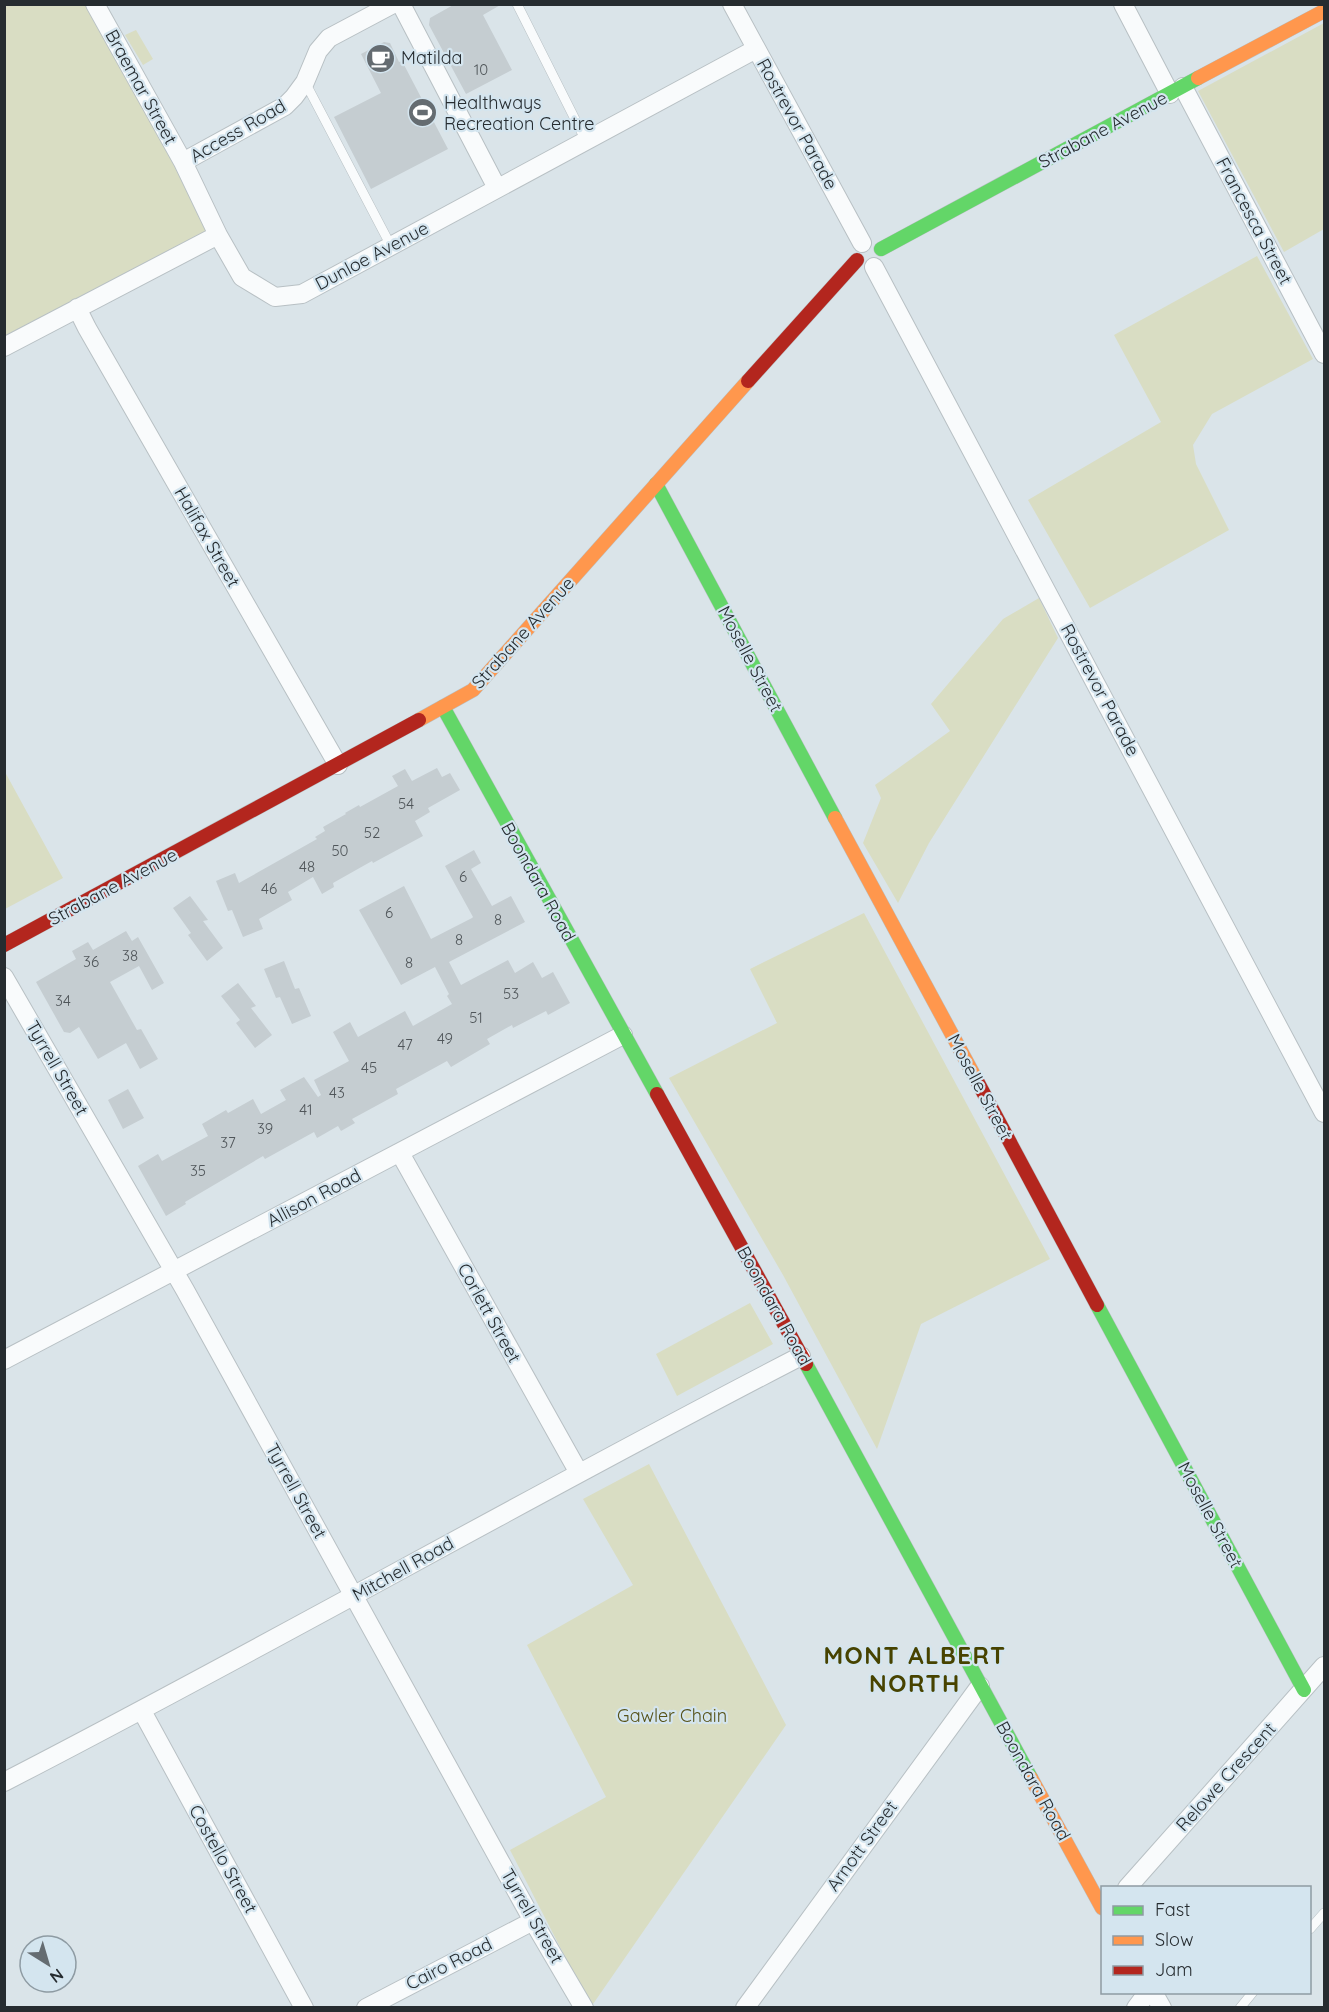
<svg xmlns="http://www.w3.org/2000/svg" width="1329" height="2012" font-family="Quicksand,sans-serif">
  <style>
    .green { fill: #d9ddc3 }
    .building { fill: #c5cdd1 }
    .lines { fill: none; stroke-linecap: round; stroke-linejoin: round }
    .lane-casing { stroke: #b8c0c4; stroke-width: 10 }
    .street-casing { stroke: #b8c0c4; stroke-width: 20 }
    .fast-casing { stroke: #b8c0c4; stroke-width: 15 }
    .slow-casing { stroke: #b8c0c4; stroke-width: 15 }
    .jam-casing { stroke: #b8c0c4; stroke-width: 15 }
    .lane { stroke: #f9fbfc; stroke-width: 9 }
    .street { stroke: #f9fbfc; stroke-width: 18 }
    .fast { stroke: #63d668; stroke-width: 14 }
    .slow { stroke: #ff974d; stroke-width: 14 }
    .jam { stroke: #b3261e; stroke-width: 14 }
    .labels { text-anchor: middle; stroke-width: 4.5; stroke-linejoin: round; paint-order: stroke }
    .number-label { font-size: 15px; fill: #50565a }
    .poi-label { font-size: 18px; fill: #262c30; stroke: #d4e5ef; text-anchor: start }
    .street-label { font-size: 18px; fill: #262c30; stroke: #d4e5ef }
    .park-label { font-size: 18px; fill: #565217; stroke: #d4e5ef }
    .district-label { font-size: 24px; font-weight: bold; letter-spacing: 1.5px; fill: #474300; stroke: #d4e5ef }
  </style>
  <rect width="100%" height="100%" fill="#dae4e9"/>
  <path class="green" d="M5,5H95L218,235L5,343Z
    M1324,23V229L1284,252L1198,91Z
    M136,30L153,59L143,65L125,35Z
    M1257,256L1313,359L1212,414L1193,445L1196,464L1229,530L1090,608L1028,500L1161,422L1114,335Z
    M1039,598L1058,638L929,843L898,903L863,843L881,798L875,785L950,731L931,704L1003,619Z
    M5,772L63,878L5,909H4Z
    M864,913L1050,1259L921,1324L877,1449L783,1275L669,1078L777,1023L750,969Z
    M750,1303L773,1344L677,1396L656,1354Z
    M649,1464L786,1725L591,2007L510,1850L606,1797L527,1645L633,1585L583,1499Z"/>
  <path class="building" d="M455,4H502L483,15L512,70L466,94L429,25L430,18Z
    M384,42L390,43L399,62L402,61L448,149L371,189L334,117L381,93L361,54Z
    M437,768L442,777L450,773L460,790L428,808L430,812L415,821L423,836L373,863L372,861L333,883L334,887L322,894L313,877L288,892L292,900L259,919L263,929L243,937L232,910L228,911L216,881L235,873L239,883L317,839L315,837L325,831L323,827L346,814L345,813L359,805L360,807L398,786L392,776L405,769L412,781Z
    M474,850L481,863L471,869L492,906L511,896L525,922L449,962L461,985L508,960L515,973L533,962L542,978L553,972L570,1003L548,1015L546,1011L513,1028L512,1025L487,1039L490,1044L451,1067L447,1061L396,1089L398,1094L352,1119L355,1123L341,1131L338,1126L317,1138L314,1132L265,1159L263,1156L185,1202L186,1204L166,1216L138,1166L158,1154L162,1161L208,1136L202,1124L226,1110L228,1113L253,1099L261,1114L286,1100L280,1090L304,1077L318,1097L321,1095L314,1080L349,1061L333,1032L350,1022L358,1037L405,1011L413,1026L452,1004L447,996L449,994L435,967L401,985L359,910L404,886L431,939L472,918L473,917L445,866Z
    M190,896L208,920L203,921L223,948L207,961L188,935L191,933L173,908Z
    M126,931L132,941L138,937L164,983L152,990L139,966L110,982L137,1030L141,1029L158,1059L140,1069L126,1043L98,1059L79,1027L70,1033L64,1032L36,982L76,959L72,951L88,942L93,950Z
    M284,961L295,989L299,988L311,1016L292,1024L280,997L276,998L264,969Z
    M238,983L256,1006L251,1008L272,1035L255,1048L236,1023L240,1020L221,996Z
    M128,1089L144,1118L123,1129L108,1100Z"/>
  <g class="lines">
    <defs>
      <path id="lane" d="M517,4L586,141
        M305,82L391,246
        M1310,1929L1324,1913
        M1240,2008L1253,1992"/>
      <path id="street" d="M95,4L183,162L218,235
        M401,4L497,188
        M732,4L862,243
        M1123,4L1170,94
        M1183,87L1324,354
        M183,162L285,106L294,97L305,82L318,51L329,38L393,4
        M874,267L1324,1113
        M77,308L87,328L338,765
        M4,347L218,235L242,277L275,297L302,294L756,49
        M4,977L185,1290L533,1921L584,2008
        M400,1153L579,1473
        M4,1360L623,1035
        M142,1711L304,2008
        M4,1782C272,1644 533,1494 801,1356
        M1127,1888L1324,1666
        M1153,1992L1162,2008
        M366,2008L533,1921
        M745,2008L980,1686
        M1136,2008L1148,1992"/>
      <path id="fast" d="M881,249L1198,78
        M656,484L835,818
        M443,707L657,1094
        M1097,1305L1304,1690
        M806,1364L1031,1778"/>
      <path id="slow" d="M1198,78L1324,11
        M419,720L473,690L748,381
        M835,818L976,1079
        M1031,1778L1102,1908"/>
      <path id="jam" d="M748,381L857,260
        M4,945L419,720
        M976,1079L1097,1305
        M657,1094L806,1364"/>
    </defs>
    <use href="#lane" class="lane-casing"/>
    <use href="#street" class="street-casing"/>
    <use href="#fast" class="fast-casing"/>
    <use href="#slow" class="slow-casing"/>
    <use href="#jam" class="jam-casing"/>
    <use href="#lane" class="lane"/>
    <use href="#street" class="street"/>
    <use href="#fast" class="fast"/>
    <use href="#slow" class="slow"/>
    <use href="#jam" class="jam"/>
  </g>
  <defs>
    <symbol id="cafe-disc" viewBox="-11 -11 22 22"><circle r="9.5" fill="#656c71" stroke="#d4e5ef"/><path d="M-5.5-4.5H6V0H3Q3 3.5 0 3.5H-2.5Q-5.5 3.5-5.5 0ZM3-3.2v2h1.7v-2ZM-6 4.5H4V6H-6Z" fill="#fff"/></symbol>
    <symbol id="stadium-disc" viewBox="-11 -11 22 22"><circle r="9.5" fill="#656c71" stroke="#d4e5ef"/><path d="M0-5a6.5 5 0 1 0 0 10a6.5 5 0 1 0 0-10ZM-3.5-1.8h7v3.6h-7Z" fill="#fff"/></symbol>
  </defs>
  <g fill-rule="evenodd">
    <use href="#cafe-disc" x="364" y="42" width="33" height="33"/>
    <use href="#stadium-disc" x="406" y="96" width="33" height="33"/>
  </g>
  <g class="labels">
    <g class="number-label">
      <text x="481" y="75">10</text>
      <text x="406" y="809">54</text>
      <text x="372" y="838">52</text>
      <text x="340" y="856">50</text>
      <text x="307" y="872">48</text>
      <text x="463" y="882">6</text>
      <text x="269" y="894">46</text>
      <text x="389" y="918">6</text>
      <text x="498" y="925">8</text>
      <text x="459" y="945">8</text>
      <text x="130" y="961">38</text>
      <text x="91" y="967">36</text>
      <text x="409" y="968">8</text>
      <text x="511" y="999">53</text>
      <text x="63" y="1006">34</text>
      <text x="476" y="1023">51</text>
      <text x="445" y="1044">49</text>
      <text x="405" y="1050">47</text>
      <text x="369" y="1073">45</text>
      <text x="337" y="1098">43</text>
      <text x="306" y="1115">41</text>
      <text x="265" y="1134">39</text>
      <text x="228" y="1148">37</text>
      <text x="198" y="1176">35</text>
    </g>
    <g class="poi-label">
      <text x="401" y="64">Matilda</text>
      <text x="444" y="109">Healthways<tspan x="444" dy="21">Recreation Centre</tspan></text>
    </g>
    <g class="street-label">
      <text transform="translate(141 87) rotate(61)" y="6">Braemar Street</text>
      <text transform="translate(797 124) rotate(61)" y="6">Rostrevor Parade</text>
      <text transform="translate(1103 130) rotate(-28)" y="6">Strabane Avenue</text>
      <text transform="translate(238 131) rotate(-30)" y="6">Access Road</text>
      <text transform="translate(1254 221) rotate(62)" y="6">Francesca Street</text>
      <text transform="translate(372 256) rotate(-28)" y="6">Dunloe Avenue</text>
      <text transform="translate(207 537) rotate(60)" y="6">Halifax Street</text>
      <text transform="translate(523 633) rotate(-48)" y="6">Strabane Avenue</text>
      <text transform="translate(750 659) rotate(62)" y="6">Moselle Street</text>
      <text transform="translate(1100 690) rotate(62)" y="6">Rostrevor Parade</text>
      <text transform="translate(538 882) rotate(61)" y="6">Boondara Road</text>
      <text transform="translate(113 887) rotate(-28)" y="6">Strabane Avenue</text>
      <text transform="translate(57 1068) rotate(60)" y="6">Tyrrell Street</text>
      <text transform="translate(980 1087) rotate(62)" y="6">Moselle Street</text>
      <text transform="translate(314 1198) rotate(-28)" y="6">Allison Road</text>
      <text transform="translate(774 1306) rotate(61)" y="6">Boondara Road</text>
      <text transform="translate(489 1313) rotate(61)" y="6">Corlett Street</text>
      <text transform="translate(296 1491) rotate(61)" y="6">Tyrrell Street</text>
      <text transform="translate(1210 1515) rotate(62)" y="6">Moselle Street</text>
      <text transform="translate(403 1569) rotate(-29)" y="6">Mitchell Road</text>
      <text transform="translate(1226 1777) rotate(-48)" y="6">Relowe Crescent</text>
      <text transform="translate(1033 1781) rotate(61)" y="6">Boondara Road</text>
      <text transform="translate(862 1846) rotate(-54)" y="6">Arnott Street</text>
      <text transform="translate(223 1859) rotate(61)" y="6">Costello Street</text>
      <text transform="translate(532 1916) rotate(60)" y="6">Tyrrell Street</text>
      <text transform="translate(449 1964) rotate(-27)" y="6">Cairo Road</text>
    </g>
    <g class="park-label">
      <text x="672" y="1722">Gawler Chain</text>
    </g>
    <g class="district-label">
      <text x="915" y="1664">MONT ALBERT<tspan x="915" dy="28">NORTH</tspan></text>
    </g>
  </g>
  <rect width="1329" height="2012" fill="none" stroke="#262c30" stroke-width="12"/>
  <rect x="1101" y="1886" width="210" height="108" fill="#d4e5ef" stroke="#8e9ba3" stroke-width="1.5"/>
  <rect x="1113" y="1906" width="30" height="9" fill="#63d668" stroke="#8e9ba3" stroke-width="1.5"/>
  <text x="1155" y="1916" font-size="18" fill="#262c30">Fast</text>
  <rect x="1113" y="1936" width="30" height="9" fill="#ff974d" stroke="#8e9ba3" stroke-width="1.5"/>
  <text x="1155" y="1946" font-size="18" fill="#262c30">Slow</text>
  <rect x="1113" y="1966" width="30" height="9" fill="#b3261e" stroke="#8e9ba3" stroke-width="1.5"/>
  <text x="1155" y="1976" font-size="18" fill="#262c30">Jam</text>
  <g transform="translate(48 1964) rotate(143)"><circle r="28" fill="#d4e5ef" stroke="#8e9ba3" stroke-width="1.5"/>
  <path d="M0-4.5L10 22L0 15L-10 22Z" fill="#656c71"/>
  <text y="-9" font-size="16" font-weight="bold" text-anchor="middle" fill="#262c30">N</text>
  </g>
</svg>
